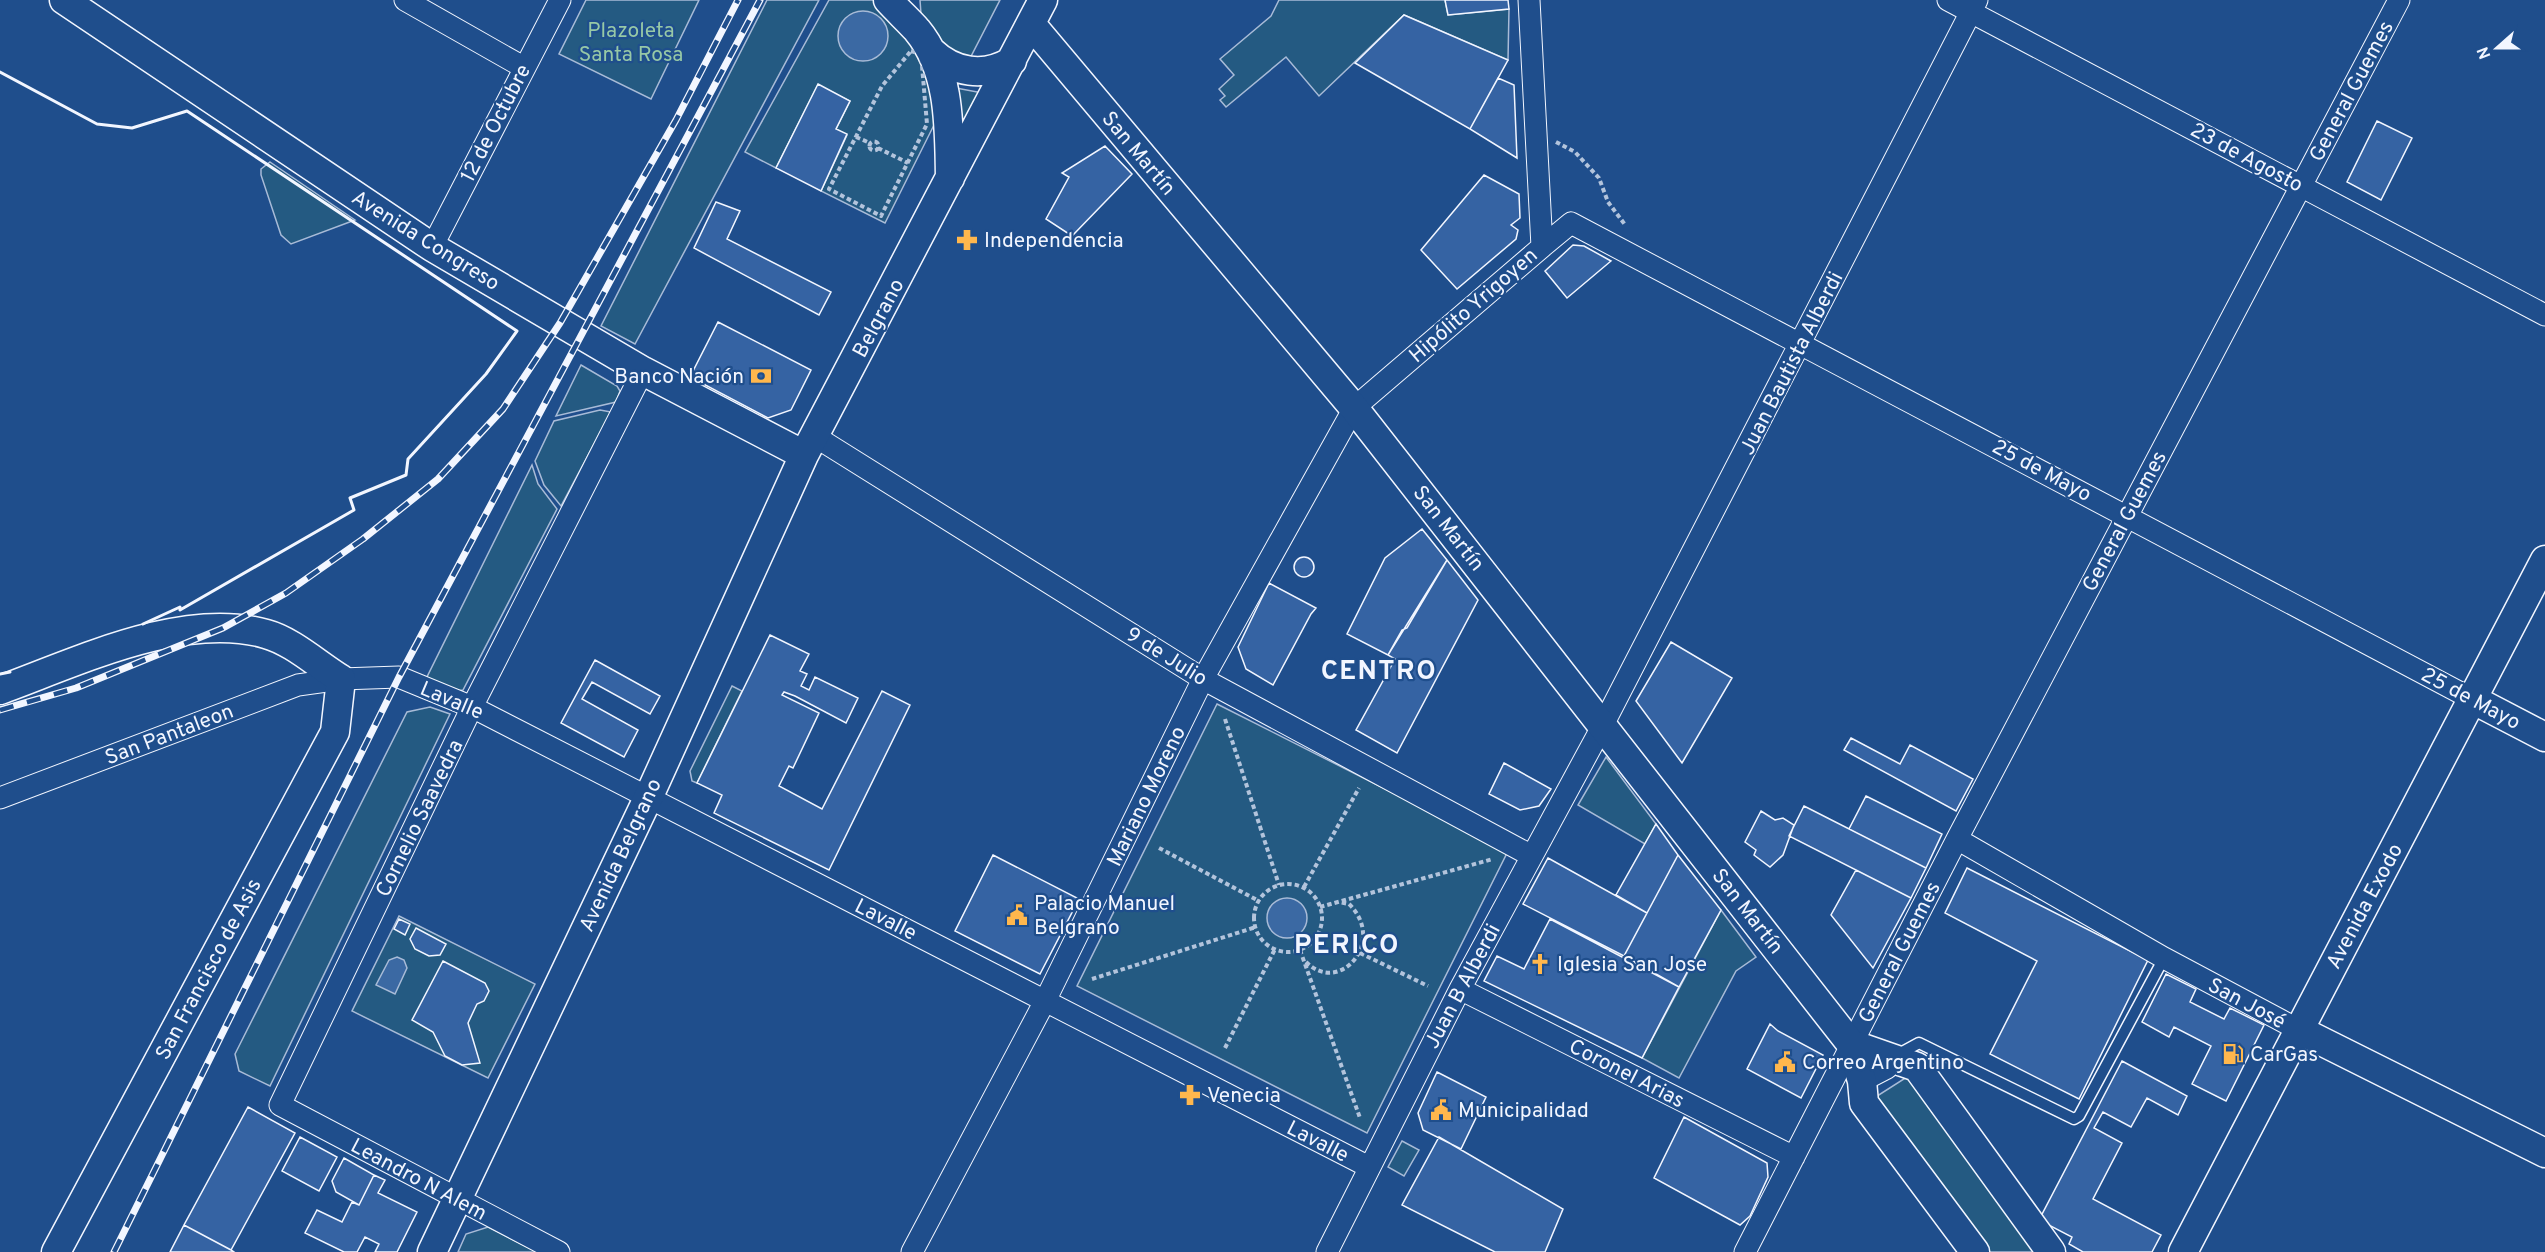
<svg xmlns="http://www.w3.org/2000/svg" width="2545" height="1252" font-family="Overpass,sans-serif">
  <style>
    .green { fill: #245a82; stroke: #a8bbd7; stroke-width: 1.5 }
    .water { fill: #3b69a3; stroke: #a8bbd7; stroke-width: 1.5 }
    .building { fill: #3563a3; stroke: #f2f6ff; stroke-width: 1.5 }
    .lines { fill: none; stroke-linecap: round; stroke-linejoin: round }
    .lane-casing { stroke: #f2f6ff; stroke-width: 13 }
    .street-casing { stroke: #f2f6ff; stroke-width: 23 }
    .secondary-casing { stroke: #f2f6ff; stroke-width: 31 }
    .path { stroke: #b3c4dc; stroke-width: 4; stroke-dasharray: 4.5 3; stroke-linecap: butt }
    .lane { stroke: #1f4e8c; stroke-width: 10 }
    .street { stroke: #1f4e8c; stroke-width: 21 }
    .secondary { stroke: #1f4e8c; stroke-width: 28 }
    .rail-casing { stroke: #f2f6ff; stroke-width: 7 }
    .rail { stroke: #1f4e8c; stroke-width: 4.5; stroke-dasharray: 14; stroke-linecap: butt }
    .wall { stroke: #f2f6ff; stroke-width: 3 }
    .labels { text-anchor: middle; stroke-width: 4.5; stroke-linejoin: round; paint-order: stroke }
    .park-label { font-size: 21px; fill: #97c8a6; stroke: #1f4e8c }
    .street-label { font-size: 21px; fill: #f2f6ff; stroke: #1f4e8c }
    .poi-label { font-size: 21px; fill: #f2f6ff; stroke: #1f4e8c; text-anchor: start }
    .district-label { font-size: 27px; font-weight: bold; letter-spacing: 1.5px; fill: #f2f6ff; stroke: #1f4e8c }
  </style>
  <rect width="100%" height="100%" fill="#1f4e8c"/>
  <path class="green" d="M586,0H699L651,99L559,54Z
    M767,0H819L635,344L601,326Z
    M829,0H880L925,53L938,117L885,223L821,191L847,135L836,129L850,101L818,85L776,168L745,152Z
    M920,0H1000L966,66L922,28Z
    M1279,0H1445L1448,15L1509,9L1508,60L1404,15L1319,96L1286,57L1226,107L1220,100L1225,96L1219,89L1234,75L1220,59L1271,16Z
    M956,88L988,94L961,138Z
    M270,162L355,220L291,244L281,235L261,175V169Z
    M581,365L617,386L620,391L616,402L556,416Z
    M600,410L611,412L561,506L544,485L535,461L554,421Z
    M532,465L538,484L557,509L463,690L431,695L423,685Z
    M732,686L742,691L697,783L692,781L690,771Z
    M1217,704L1508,851L1367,1133L1077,986Z
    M430,707L450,714L270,1086L239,1071L235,1054L407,712Z
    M1606,757L1656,824L1645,844L1578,805Z
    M1721,910L1756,957L1736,971L1679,1078L1642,1058Z
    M399,916L535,984L488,1078L352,1011Z
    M1910,1075L2042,1252H1985L1874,1098Z
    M1402,1141L1419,1150L1404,1176L1388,1167Z
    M488,1227L537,1252H458L466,1234Z"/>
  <path class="water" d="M838 36a25 25 0 1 1 50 0a25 25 0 1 1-50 0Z
    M1267 918a20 20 0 1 1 40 0a20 20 0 1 1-40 0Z
    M397,957L404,960L407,968L395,994L376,985L389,960Z"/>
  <path class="building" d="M1445,0H1508L1509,9L1448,15Z
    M1404,15L1508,60L1470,129L1355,63Z
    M1498,78L1514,85L1517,158L1470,129Z
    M818,84L850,101L836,129L847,134L821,191L776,168Z
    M2377,121L2412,138L2381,200L2347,182Z
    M1105,146L1132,174L1072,236L1046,219L1069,177L1062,173Z
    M1484,175L1519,194L1520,218L1511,225L1518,230L1516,239L1457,289L1421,250Z
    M716,202L740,211L727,239L831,292L819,315L694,248Z
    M1573,245L1584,246L1611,261L1567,298L1545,271Z
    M718,322L811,370L791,410L768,418L690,377Z
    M1422,529L1447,560L1388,655L1347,634L1385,558Z
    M1294 567a10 10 0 1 1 20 0a10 10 0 1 1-20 0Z
    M1447,560L1478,600L1397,753L1356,730L1395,659L1388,655L1402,630L1407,628Z
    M1269,583L1316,608L1311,614L1273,685L1246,669L1238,647Z
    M770,635L809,654L800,671L807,674L801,686L809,690L815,677L858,698L846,723L795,696L784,692L782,695L819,713L793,768L789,766L779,786L822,809L882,691L910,705L829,870L714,813L722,795L697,783Z
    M1671,642L1732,678L1682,763L1636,701Z
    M595,660L660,696L650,714L592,682L582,699L638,730L624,757L561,723Z
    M1851,738L1900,764L1910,745L1973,779L1956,811L1844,750Z
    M1504,763L1551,789L1539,806L1520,810L1489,794Z
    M1866,796L1942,834L1926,868L1849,829Z
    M1804,806L1926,868L1911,898L1789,836Z
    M1761,811L1775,820L1783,818L1794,825L1783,855L1770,867L1754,855L1756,850L1745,842Z
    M1656,824L1678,855L1647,913L1616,895Z
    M993,855L1079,899L1040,974L955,931Z
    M1678,855L1721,910L1679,987L1624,956Z
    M1548,858L1647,913L1624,956L1523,904Z
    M1967,868L2148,960L2079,1099L1990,1054L2037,961L1945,913Z
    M1856,870L1911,898L1873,968L1831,915Z
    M399,919L410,924L405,935L394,929Z
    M1550,919L1679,987L1642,1058L1484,981L1497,956L1524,969Z
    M416,928L446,944L440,955L429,956L415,949L410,939Z
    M443,961L485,983L489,991L484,1001L477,1004L468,1023L480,1063L462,1065L445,1056L433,1032L412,1020Z
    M2166,974L2196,989L2190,1002L2224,1019L2230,1008L2264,1025L2226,1101L2192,1084L2211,1046L2174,1027L2169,1037L2142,1022Z
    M1770,1024L1778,1031L1823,1055L1801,1098L1747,1069Z
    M2122,1061L2187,1096L2178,1115L2147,1098L2131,1127L2103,1112L2094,1128L2122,1143L2093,1199L2161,1235L2152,1252H2083L2069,1244L2072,1237L2039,1220Z
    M1437,1072L1486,1097L1461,1149L1423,1130L1418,1113Z
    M248,1107L295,1133L231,1250L184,1225Z
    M1684,1117L1767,1163L1768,1177L1750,1216L1740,1225L1654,1178Z
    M300,1137L337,1157L319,1191L282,1171Z
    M1439,1137L1563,1209L1545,1252H1495L1402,1205Z
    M344,1158L374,1175L359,1205L336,1192L332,1181Z
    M374,1175L385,1180L378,1193L417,1212L397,1252H375L379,1244L365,1237L357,1252H344L305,1233L317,1210L342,1222L352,1202L359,1205Z
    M184,1225L231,1250L234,1252H170Z"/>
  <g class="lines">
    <defs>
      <path id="lane" d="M1897,1055L1919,1043L2074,1119L2079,1116L2164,958"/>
      <path id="street" d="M405,0L523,67
        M1948,0L2545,315
        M432,247L560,0
        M1542,247L1571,223L2472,699
        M816,437L1203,679L1530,855
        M0,798L298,685L341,679L399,677L472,707L1369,1167
        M1957,839L2164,958L2299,1030
        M1460,989L1794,1157
        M1862,1081L1887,1068L1891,1059
        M559,1252L280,1105L472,707L643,371
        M912,1252L1045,1001L1203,679L1354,408L1542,247L1529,0
        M1327,1252L1460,989L1603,725L1977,0
        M1745,1252L1957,839L2399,0"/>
      <path id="secondary" d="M64,0L432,247L643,371L804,455
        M888,0C897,10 908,20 917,30C951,71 949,128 950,178
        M1031,24L1354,408L1851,1044L1862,1081L1864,1103L1975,1252
        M931,51C954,73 984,78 1012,61
        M0,690C77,662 184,610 266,634C292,641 318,665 341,679L335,732L56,1252
        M2472,699L2545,737
        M2299,1030L2545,1153
        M1851,1044L1917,1067L2051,1252
        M432,1252L649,796L804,455L1043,0
        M2183,1252L2545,560"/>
    </defs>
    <use href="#lane" class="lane-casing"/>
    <use href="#street" class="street-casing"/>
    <use href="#secondary" class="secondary-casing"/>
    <path class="path" d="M911,51L921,54L927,124L881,216L829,189L882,86Z
      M856,137L870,143
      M869.5 146a4.5 4.5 0 1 1 9 0a4.5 4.5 0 1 1-9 0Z
      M1556,142L1575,152L1599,178L1608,202L1626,226
      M878,148L908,163
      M1225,719L1279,885
      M1159,848L1259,901
      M1254 918a34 34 0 1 1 68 0a34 34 0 1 1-68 0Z
      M1304,887L1359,788
      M1320,907L1493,859
      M1300,950L1360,1118
      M1360,953L1428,986
      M1306,962C1340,996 1387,941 1349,904L1339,902
      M1092,979L1256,927
      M1225,1048L1275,949"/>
    <use href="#lane" class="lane"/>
    <use href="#street" class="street"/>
    <use href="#secondary" class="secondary"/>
    <defs>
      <path id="rail" d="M0,710L76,688L223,628L286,593L363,539L438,479L503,409L560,323L676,120L738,0
        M114,1252L399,677L760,0"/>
    </defs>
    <use href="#rail" class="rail-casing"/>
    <use href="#rail" class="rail"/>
    <path class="wall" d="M0,72L97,124L132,128L187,111L517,331L486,374L408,459L406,475L350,498L354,510L180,610V607L143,624
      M0,674L10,672"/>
  </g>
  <defs>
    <symbol id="pharmacy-bare" viewBox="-9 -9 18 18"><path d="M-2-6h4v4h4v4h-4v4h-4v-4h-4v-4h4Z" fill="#ffb74d" stroke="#1f4e8c" stroke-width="2.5" paint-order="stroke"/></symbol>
    <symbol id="bank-bare" viewBox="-9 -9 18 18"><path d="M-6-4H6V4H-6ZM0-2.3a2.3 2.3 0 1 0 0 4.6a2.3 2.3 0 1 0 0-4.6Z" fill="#ffb74d" stroke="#1f4e8c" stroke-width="2.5" paint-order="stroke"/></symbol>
    <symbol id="civic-bare" viewBox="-9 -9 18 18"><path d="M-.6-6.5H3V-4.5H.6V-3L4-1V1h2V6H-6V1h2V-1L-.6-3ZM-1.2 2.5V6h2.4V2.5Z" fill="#ffb74d" stroke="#1f4e8c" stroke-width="2.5" paint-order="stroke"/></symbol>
    <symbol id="church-bare" viewBox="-9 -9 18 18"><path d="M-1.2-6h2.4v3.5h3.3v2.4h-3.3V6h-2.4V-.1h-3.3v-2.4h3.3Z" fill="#ffb74d" stroke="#1f4e8c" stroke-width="2.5" paint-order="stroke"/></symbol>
    <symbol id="fuel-bare" viewBox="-9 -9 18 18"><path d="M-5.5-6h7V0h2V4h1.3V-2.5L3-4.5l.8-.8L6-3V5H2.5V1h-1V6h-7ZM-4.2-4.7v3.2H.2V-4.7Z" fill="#ffb74d" stroke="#1f4e8c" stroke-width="2.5" paint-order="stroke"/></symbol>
  </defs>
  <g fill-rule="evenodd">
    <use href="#pharmacy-bare" x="952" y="225" width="30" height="30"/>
    <use href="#bank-bare" x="746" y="361" width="30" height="30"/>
    <use href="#civic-bare" x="1002" y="900" width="30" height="30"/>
    <use href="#church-bare" x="1525" y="949" width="30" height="30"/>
    <use href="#fuel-bare" x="2218" y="1039" width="30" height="30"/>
    <use href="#civic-bare" x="1770" y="1047" width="30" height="30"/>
    <use href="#pharmacy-bare" x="1175" y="1080" width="30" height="30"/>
    <use href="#civic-bare" x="1426" y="1095" width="30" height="30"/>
  </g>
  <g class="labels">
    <g class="park-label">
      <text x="631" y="37">Plazoleta<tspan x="631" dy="24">Santa Rosa</tspan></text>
    </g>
    <g class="street-label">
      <text transform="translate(2351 91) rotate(-62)" y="7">General Guemes</text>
      <text transform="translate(495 123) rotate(-63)" y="7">12 de Octubre</text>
      <text transform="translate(1139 153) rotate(50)" y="7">San Martín</text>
      <text transform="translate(2247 157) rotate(28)" y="7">23 de Agosto</text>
      <text transform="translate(426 240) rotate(32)" y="7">Avenida Congreso</text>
      <text transform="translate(1473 305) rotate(-41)" y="7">Hipólito Yrigoyen</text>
      <text transform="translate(878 318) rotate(-62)" y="7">Belgrano</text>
      <text transform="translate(1791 363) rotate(-63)" y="7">Juan Bautista Alberdi</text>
      <text transform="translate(2042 470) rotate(28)" y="7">25 de Mayo</text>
      <text transform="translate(2124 521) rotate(-62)" y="7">General Guemes</text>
      <text transform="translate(1449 528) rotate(52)" y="7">San Martín</text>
      <text transform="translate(1167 656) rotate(32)" y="7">9 de Julio</text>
      <text transform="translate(2471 698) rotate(28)" y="7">25 de Mayo</text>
      <text transform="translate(452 700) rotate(23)" y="7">Lavalle</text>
      <text transform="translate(169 734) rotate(-21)" y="7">San Pantaleon</text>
      <text transform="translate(1146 796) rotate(-64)" y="7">Mariano Moreno</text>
      <text transform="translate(419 818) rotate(-64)" y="7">Cornelio Saavedra</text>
      <text transform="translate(620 855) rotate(-65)" y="7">Avenida Belgrano</text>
      <text transform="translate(2364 906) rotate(-62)" y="7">Avenida Exodo</text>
      <text transform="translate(1748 911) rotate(52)" y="7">San Martín</text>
      <text transform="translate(886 919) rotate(27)" y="7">Lavalle</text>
      <text transform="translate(1899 952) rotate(-63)" y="7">General Guemes</text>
      <text transform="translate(208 969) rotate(-62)" y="7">San Francisco de Asis</text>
      <text transform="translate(1462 986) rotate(-62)" y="7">Juan B Alberdi</text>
      <text transform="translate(2247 1003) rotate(28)" y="7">San José</text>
      <text transform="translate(1627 1073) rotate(27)" y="7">Coronel Arias</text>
      <text transform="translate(1318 1141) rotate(27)" y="7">Lavalle</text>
      <text transform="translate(419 1179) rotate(28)" y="7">Leandro N Alem</text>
    </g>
    <g class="poi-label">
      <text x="984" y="247">Independencia</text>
      <text x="744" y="383" text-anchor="end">Banco Nación</text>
      <text x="1034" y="910">Palacio Manuel<tspan x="1034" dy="24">Belgrano</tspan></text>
      <text x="1557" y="971">Iglesia San Jose</text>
      <text x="2250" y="1061">CarGas</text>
      <text x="1802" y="1069">Correo Argentino</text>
      <text x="1207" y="1102">Venecia</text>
      <text x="1458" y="1117">Municipalidad</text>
    </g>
    <g class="district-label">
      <text x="1379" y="679">CENTRO</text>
      <text x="1347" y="953">PERICO</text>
    </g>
  </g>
  <g transform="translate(2497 48) rotate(249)" stroke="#1f4e8c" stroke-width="4.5" paint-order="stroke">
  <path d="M0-4.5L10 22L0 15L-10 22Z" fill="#f2f6ff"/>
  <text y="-9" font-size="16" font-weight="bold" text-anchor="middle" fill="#f2f6ff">N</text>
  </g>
</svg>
